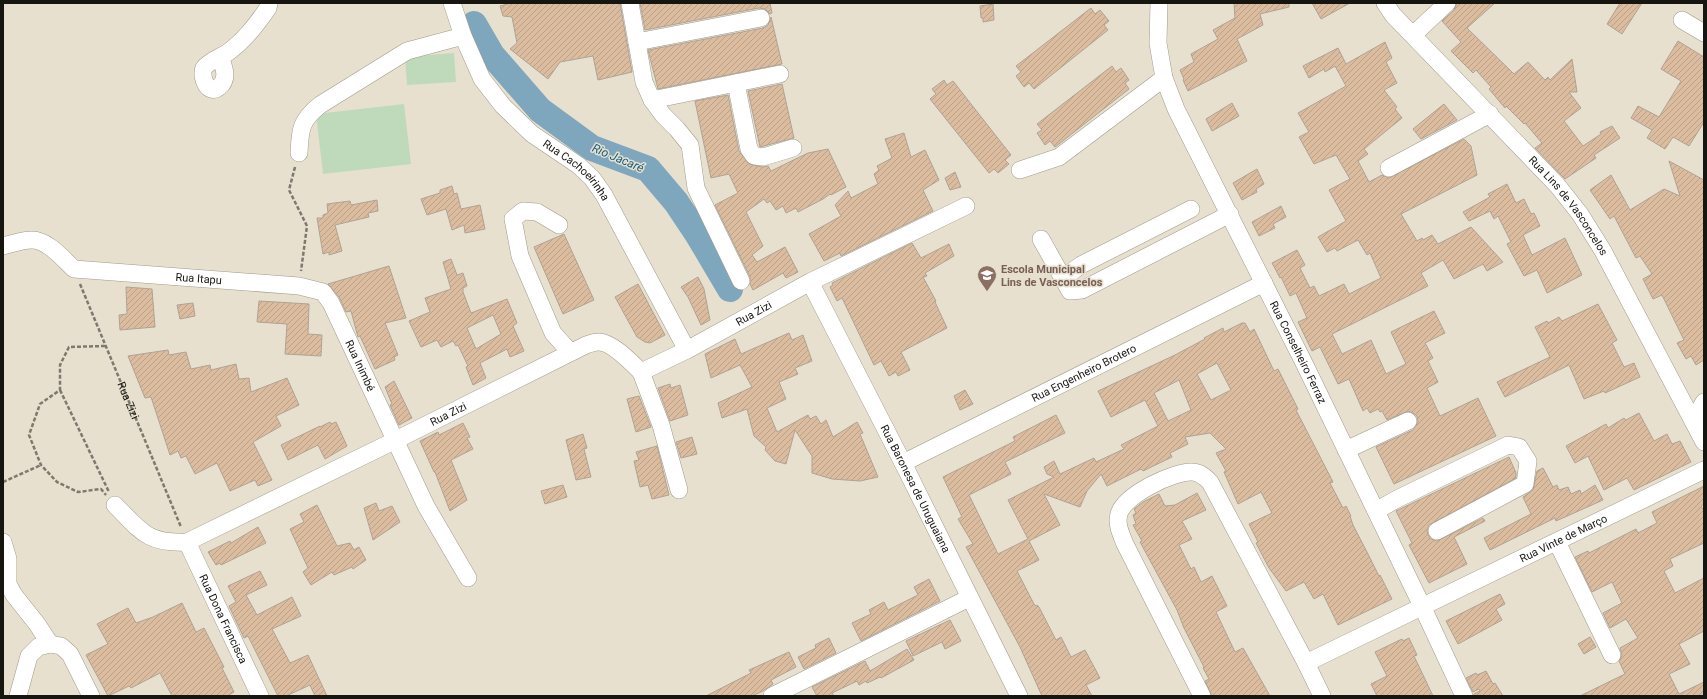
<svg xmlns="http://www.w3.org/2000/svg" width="1707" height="699" font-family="Roboto,sans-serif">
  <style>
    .pitch { fill: #bfdaba }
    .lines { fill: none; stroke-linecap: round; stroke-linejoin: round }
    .river { stroke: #7ea7bd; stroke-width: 26 }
    .building { fill: url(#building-hatch); stroke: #b0a295; fill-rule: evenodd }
    .minor-casing { stroke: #a09a8a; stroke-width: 18 }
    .path { stroke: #7e796e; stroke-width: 2.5; stroke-dasharray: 4 2; stroke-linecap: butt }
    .minor { stroke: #fff; stroke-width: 17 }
    .labels { text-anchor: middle; stroke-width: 3; stroke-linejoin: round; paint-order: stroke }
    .street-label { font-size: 11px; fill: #17150f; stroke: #e7e0cf }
    .education-label { font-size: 11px; font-weight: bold; fill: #785e54; stroke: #e7e0cf; text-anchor: start }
    .water-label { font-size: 12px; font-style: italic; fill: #115b7a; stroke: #e7e0cf }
  </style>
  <defs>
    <pattern id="building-hatch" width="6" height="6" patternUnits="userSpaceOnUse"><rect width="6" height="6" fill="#dbbc9e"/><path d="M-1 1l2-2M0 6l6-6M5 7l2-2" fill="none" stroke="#bba187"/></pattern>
  </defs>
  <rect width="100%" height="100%" fill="#e7e0cf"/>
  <path class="pitch" d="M454,53L456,82L407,85L405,57Z
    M404,104L411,164L323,174L316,114Z"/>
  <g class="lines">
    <path class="river" d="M474,24L492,55L540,110L592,148L648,169L676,202L698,235L730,289"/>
  </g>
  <path class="building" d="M511,3H620L632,72L598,80L593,56L560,62L548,79L510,49L517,43L512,17L503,16L500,6Z
    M640,3H770L772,13L770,14L765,9L759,8L645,30Z
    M1234,3H1289V7L1260,14L1263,25L1237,39L1247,61L1188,91L1183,80L1184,79L1180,70L1194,62L1191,54L1218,39L1213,30L1235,18Z
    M1312,3H1350L1321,19Z
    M1457,3H1495L1467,28L1514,74L1528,62L1545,80L1548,77L1550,80L1572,59L1577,92H1569L1581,108L1564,121L1583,146L1601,134L1600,132L1612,126L1620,138L1594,155L1596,158L1565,179L1535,148L1542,143L1525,123L1524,124L1506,106L1505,108L1489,89L1491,87L1476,70L1473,73L1451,51L1461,42L1442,21L1454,10Z
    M1620,3H1642L1622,34L1607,24Z
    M993,4L994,20L983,22V18H981L980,6Z
    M1091,8L1095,14L1100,10L1109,21L1104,25L1108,30L1034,89L1029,83L1024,87L1016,76L1021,72L1016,66Z
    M771,17L782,64L658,89L648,50L763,28L768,25Z
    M1678,41L1704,57V122L1689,146L1673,137L1665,149L1647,138L1652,130L1631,118L1638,106L1659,117L1681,81L1661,69Z
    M1385,42L1392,58L1386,62L1397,83L1384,90L1397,107L1395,109L1402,118L1364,149L1368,154L1358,161L1369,182L1382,175L1389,178L1464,139L1471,146L1477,175L1401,214L1417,241L1422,238L1423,240L1432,235L1438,244L1471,227L1503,262L1487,271L1483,264L1454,279L1443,260L1421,273L1428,286L1332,334L1342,354L1371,340L1386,374L1406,364L1391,332L1434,311L1445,333L1425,343L1433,358L1428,361L1438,382L1427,388L1440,416L1478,398L1496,436L1394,484L1376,447L1413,430L1418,422L1417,416L1413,413L1408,411L1387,420L1382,411L1380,412L1378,409L1370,413L1367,408L1363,411L1349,379L1338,384L1320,347L1312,351L1298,322L1307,318L1296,293L1290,296L1281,277L1280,278L1272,263L1297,250L1305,265L1300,268L1310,288L1314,286L1319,296L1344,284L1349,294L1381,278L1370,253L1367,255L1358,240L1337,251L1335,248L1327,252L1318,237L1346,221L1329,190L1350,179L1336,155L1314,164L1299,137L1309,132L1298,113L1346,86L1335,66L1325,72L1324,69L1309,78L1303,66L1338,48L1346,64Z
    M1112,66L1116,72L1121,68L1129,80L1125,83L1129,89L1055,147L1050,141L1045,145L1037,133L1042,130L1037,124Z
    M944,80L947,85L953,81L1011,155L1005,160L1009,164L998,173L994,169L989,173L930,99L936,94L932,89Z
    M782,84L794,138L760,147L748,91Z
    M728,95L739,151L749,164L762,167L768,166L771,171L808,153L828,149L846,187L831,195L830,194L823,199L798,212L796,208L786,213L783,206L776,210L770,201L767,203L764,199L746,212L763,246L752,255L757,262L785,247L798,272L786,278L783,273L753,290L750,284V277L715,205L738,193L729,174L711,178L695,101Z
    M1232,103L1239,116L1212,131L1206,119Z
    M1444,104L1457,120L1421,139L1413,129Z
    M904,133L911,157L925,150L939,180L923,190L933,211L841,256L840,253L824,261L809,234L841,216L835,205L848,191L851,198L878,184L874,174L879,170L877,166L892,158L885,139Z
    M1669,161L1704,180V360L1696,365L1691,356L1686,359L1677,343L1684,340L1662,295L1653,299L1643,279L1652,274L1640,256L1636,258L1614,216L1610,219L1590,190L1611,175L1630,210L1664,189L1680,196Z
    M1257,169L1264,184L1256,189L1257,192L1242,200L1233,183Z
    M955,172L961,187L950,190L945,178Z
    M1507,184L1516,203L1524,199L1531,214L1534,213L1540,226L1523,235L1532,255L1565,238L1582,275L1547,293L1537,270L1524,276L1507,244L1511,242L1498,216L1494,219L1490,211L1469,221L1463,212L1490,197L1488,194Z
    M452,186L454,194L457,193L461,209L480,205L485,229L465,233L464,225L452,230L446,209L427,215L421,199L440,193V190Z
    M377,200L378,211L368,213L369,217L335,225L342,251L329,255V252L323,254L317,218H323V215L328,213L327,204L350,201L351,205Z
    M1281,206L1286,217L1273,224L1275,228L1259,236L1252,222Z
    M564,234L594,300L563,314L534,247Z
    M912,243L921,258L949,244L954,256L925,273L927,276L923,277L936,301L935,302L947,328L901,352L910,370L898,376L896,372L889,376L881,361L874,365L842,298L837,301L830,287L833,285L832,283Z
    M451,259L457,275L463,273L467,286L463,288V292L471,313L507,299L517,323L513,326L524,351L510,357L507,349L480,363L486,378L473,385L466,367L468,366L458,345L456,346L453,341L441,347L437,340L421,347L409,321L430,312L425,298L451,289L443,262ZM493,315L501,334L476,349L467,328Z
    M389,266L406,318L385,323L398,355L394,357L395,360L375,369L360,336L358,337L351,311L346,312L339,297L328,284Z
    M698,277L704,289L710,320L701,325L688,297L681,287Z
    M638,284L665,335L650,343L645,342L637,337L615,297Z
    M126,287L152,289L155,327L120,330L119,315L127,314Z
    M259,301L309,304L308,334L322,335L321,356L285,354L287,324L257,322Z
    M193,303L195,316L180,319L177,305Z
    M1598,304L1617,340L1612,343L1624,367L1634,363L1640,377L1605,393L1604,391L1584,399L1569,365L1505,397L1497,382L1550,357L1535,327L1547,321L1548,323L1559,317L1562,321Z
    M1242,323H1245L1250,332L1254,329L1274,371L1278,369L1298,409L1296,410L1333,482L1330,483L1343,508L1346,506L1351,516H1350L1353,525L1367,552L1379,576L1380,575L1392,599L1338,625L1323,594L1314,599L1304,582L1286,591L1269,568L1256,543L1258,542L1249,524L1272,513L1261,492L1238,504L1224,472L1226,471L1216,453L1226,449L1210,433L1185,437L1188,444L1170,453L1172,457L1143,471L1141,469L1107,486L1101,474L1087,491L1080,507L1044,494L1060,525L1029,541L1039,560L1017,571L1035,606L1037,605L1039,607L1056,640L1061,637L1071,657L1085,650L1100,678L1086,685L1092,696H1042L1020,647L966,547L973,544L958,519L962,517L943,477L1015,441L1013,437L1056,415L1065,433L1005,462L1011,474L969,495L998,554L1028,539L1008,500L1054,477L1047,474L1044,467L1054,461L1060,474L1094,458L1096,462L1124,449L1121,445L1158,426L1145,400L1111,417L1098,391L1175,355L1205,339L1204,338L1223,328L1224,332ZM1217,363L1231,390L1211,400L1197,374ZM1179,380L1191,410L1168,421L1154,393Z
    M789,333L792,340L803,335L812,361L795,368L798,374L779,382L786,399L767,408L777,432L808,415L810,419L816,416L821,424L826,420L833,437L857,422L863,433L860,434L878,477L860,481L832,479L812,473V456L795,430L786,464L775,461L765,450L766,447L754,436L747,409L722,418L718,403L752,387L740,365L711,378L705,354L735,339L741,354Z
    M168,350L169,355L186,352L191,369L210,365L211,370L236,364L239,379L249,378L251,392L287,378L299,405L276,416L281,426L253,442L272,480L258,486L255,480L230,491L217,463L195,474L186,456L181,458L178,451L170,455L151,397L145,398L128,356Z
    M394,381L412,418L399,425L390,405L392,404L385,387Z
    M670,384L671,388L680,385L688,415L670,421L658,388Z
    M965,390L973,404L960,410L954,396Z
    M639,396L651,427L636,432L627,399Z
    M1639,413L1654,441L1667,434L1672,444L1680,441L1691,462L1634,490L1627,478L1604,490L1588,456L1575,463L1566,446L1606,424L1608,428L1624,418L1626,420Z
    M330,422L331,424L336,422L347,446L325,459L318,445L288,460L281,445L320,426V427Z
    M463,423L470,437L467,438L473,449L451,460L467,500L450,511L435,472H434L420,441L438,432L439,435Z
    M583,434L587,448L584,449L591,477L576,480L566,440Z
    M692,437L697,454L681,458L676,442Z
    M657,446L669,495L652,499L648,485L640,487L634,461L639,460L636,452Z
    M1509,457L1516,473V478L1429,525L1427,530L1428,535L1431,539L1437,541L1483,518L1485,521L1454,537L1467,564L1429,583L1409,545L1412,543L1396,511Z
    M1543,468L1553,487L1557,485L1559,490L1568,487L1571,494L1580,490L1581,494L1595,485L1603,500L1556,521L1555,518L1490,550L1484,538L1531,514L1523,497L1533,490L1537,471Z
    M563,485L567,497L545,504L541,491Z
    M1704,486V504L1701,506L1704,511V543L1670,559L1673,566L1664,571L1675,593L1704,578V631L1679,644L1690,664L1669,674L1679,694L1704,682V696H1580L1625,674L1619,661L1622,655L1620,648L1638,638L1626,619L1610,628L1603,613L1622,603L1612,582L1592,592L1575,557L1588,551L1589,553L1636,529L1638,533L1657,523L1652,512Z
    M1197,493L1206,510L1182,521L1192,539L1179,545L1191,569L1194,567L1201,582L1212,576L1227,606L1216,612L1235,652L1243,648L1270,696H1212L1205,681L1209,679L1203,668L1204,667L1184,628L1177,610L1140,542L1142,541L1133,525L1136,524L1133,515L1136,513L1134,509L1143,502L1159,494L1165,506L1175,505Z
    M376,503L379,511L392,506L400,522L373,540L364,508Z
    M317,505L337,546L350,543L354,550L359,547L366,560L353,569L352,567L334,575L332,572L311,585L303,572L308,568L290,529L304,522L300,514Z
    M258,527L266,543L221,565L220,563L216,565L208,552L230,541L231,543Z
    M260,571L267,585L246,595L257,615L292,597L301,616L272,629L290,663L308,655L327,696H315L310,685L286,696H278L248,636L244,638L229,606L236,602L228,586Z
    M929,579L940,601L861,641L852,623L871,614L869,610L884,602L888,610L918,595L914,587Z
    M1500,594L1505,604L1496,609L1502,620L1458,644L1446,621Z
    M182,603L196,632L204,628L224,667L222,668L234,692L227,696H172L160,673L131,688L129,686L108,696L86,655L108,644L97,624L128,608L136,623L153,617Z
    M950,620L961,641L945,649L942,642L913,656L906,641Z
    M1590,637L1596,647L1584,654L1578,644Z
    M829,638L836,653L804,669L798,657L816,648L815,645Z
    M1409,638L1417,655L1414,656L1433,696H1377L1371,684L1387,676L1375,652L1402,639L1403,641Z
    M907,649L914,660L881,678L880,677L867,683L866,681L859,685L857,681L832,693L834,696H817L812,687L865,661L870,671Z
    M789,652L796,667L771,680L773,684L763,691L752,696H706L751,673L749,670Z
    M1486,671L1493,684L1495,683L1503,696H1474V694L1480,691L1479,689L1473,692L1466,678L1476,673L1477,675Z"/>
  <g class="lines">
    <defs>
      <g id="minor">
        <path id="s2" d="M452,3L463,36L482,79L503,106L532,134L578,165L592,178L604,195L687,350"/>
        <path d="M630,3L644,82L652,100L663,115L677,129L690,145L696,188L741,281"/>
        <path id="s3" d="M1159,3L1158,43L1164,78L1176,109L1304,363L1422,606L1464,696"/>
        <path id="s4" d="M1385,3L1393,15L1557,185L1580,214L1603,251L1704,442"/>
        <path d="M1682,20L1704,33"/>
        <path d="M1413,35L1447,3"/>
        <path d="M637,42L761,18"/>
        <path d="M220,57C224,67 229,79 219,87C208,96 200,77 204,68C208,62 220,57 227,53C244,41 256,25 268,8L269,3"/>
        <path d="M736,83L749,149L754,156L763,157L793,148"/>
        <path d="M652,100L780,74"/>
        <path d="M299,153C300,129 301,120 320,105L407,51L463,36"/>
        <path d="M1389,168L1490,114"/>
        <path d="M1020,170L1059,157L1164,78"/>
        <path d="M559,225L537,212L523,211L513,219L520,256L553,333L570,352"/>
        <path d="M1041,239L1070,291L1082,290L1230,214"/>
        <path id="s5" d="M3,246C12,244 22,240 31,240C47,239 63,259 74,269L299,286L323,292L331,303L426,506L468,578"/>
        <path d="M1063,278L1081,265L1191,209"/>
        <path id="s6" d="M810,282L903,463L1019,696"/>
        <path d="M641,372L661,425L679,490"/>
        <path d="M1693,421L1704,402"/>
        <path d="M1346,450L1408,421"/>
        <path id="s7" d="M903,463L1264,283"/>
        <path id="s8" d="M115,505C141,531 147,544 187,542L396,440L586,345C589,344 594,342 598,342C611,341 632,363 641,372L687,350L810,282L966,206"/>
        <path d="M1376,511L1397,499L1508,445L1519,447L1528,461L1525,484L1437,531"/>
        <path d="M3,542L8,559V584L14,595L37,624L50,644"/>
        <path id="s9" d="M187,542L260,696"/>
        <path d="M1557,542L1612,655"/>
        <path id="s10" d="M1306,663L1704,470"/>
        <path d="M18,696L29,656L38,647L50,644L61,646L70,654L91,696"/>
        <path d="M772,696L969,598"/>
        <path d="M1202,696L1125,544C1121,534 1116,524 1119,514C1124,495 1174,471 1192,472C1200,472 1205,477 1210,482L1306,663L1322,696"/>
      </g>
    </defs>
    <use href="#minor" class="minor-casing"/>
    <g class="path">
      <path d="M295,167L289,190L307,226L301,271"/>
      <path id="s1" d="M80,284L181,527"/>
      <path d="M105,346L69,347L60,365V390L40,404L29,435L41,465L57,482L78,492L101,489L106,495"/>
      <path d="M60,390L109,492"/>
      <path d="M3,482L41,465"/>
    </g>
    <use href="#minor" class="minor"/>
  </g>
  <defs>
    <symbol id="school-pin" viewBox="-11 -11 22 30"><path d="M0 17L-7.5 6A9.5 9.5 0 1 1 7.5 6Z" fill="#8d6e63" stroke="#e7e0cf"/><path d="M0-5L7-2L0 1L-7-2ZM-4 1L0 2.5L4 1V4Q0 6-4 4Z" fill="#fff"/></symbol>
  </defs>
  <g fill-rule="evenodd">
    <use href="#school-pin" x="976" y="264" width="22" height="30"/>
  </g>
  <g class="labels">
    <g class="street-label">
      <text dy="4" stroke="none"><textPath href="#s2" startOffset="214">Rua Cachoeirinha</textPath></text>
      <text dy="4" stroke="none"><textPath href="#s4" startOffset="274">Rua Lins de Vasconcelos</textPath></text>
      <text dy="4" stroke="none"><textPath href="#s5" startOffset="207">Rua Itapu</textPath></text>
      <text dy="4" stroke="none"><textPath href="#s8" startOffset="723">Rua Zizi</textPath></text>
      <text dy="4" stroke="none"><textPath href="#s3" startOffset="381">Rua Conselheiro Ferraz</textPath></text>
      <text dy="4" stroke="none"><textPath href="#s5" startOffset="415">Rua Inimbé</textPath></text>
      <text dy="4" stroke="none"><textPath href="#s7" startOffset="202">Rua Engenheiro Brotero</textPath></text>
      <text dy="4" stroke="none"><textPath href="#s1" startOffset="126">Rua Zizi</textPath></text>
      <text dy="4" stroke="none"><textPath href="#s8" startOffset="376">Rua Zizi</textPath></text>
      <text dy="4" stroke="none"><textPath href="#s6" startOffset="232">Rua Baronesa de Uruguaiana</textPath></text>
      <text dy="4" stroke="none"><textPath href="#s10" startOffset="286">Rua Vinte de Março</textPath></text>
      <text dy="4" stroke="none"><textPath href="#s9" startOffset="85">Rua Dona Francisca</textPath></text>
    </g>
    <g class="education-label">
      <text x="1001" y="273">Escola Municipal<tspan x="1001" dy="13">Lins de Vasconcelos</tspan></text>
    </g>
    <g class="water-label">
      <text transform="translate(618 158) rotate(23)" y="4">Rio Jacaré</text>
    </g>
  </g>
  <rect width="1707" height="699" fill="none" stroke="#17150f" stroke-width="8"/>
</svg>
